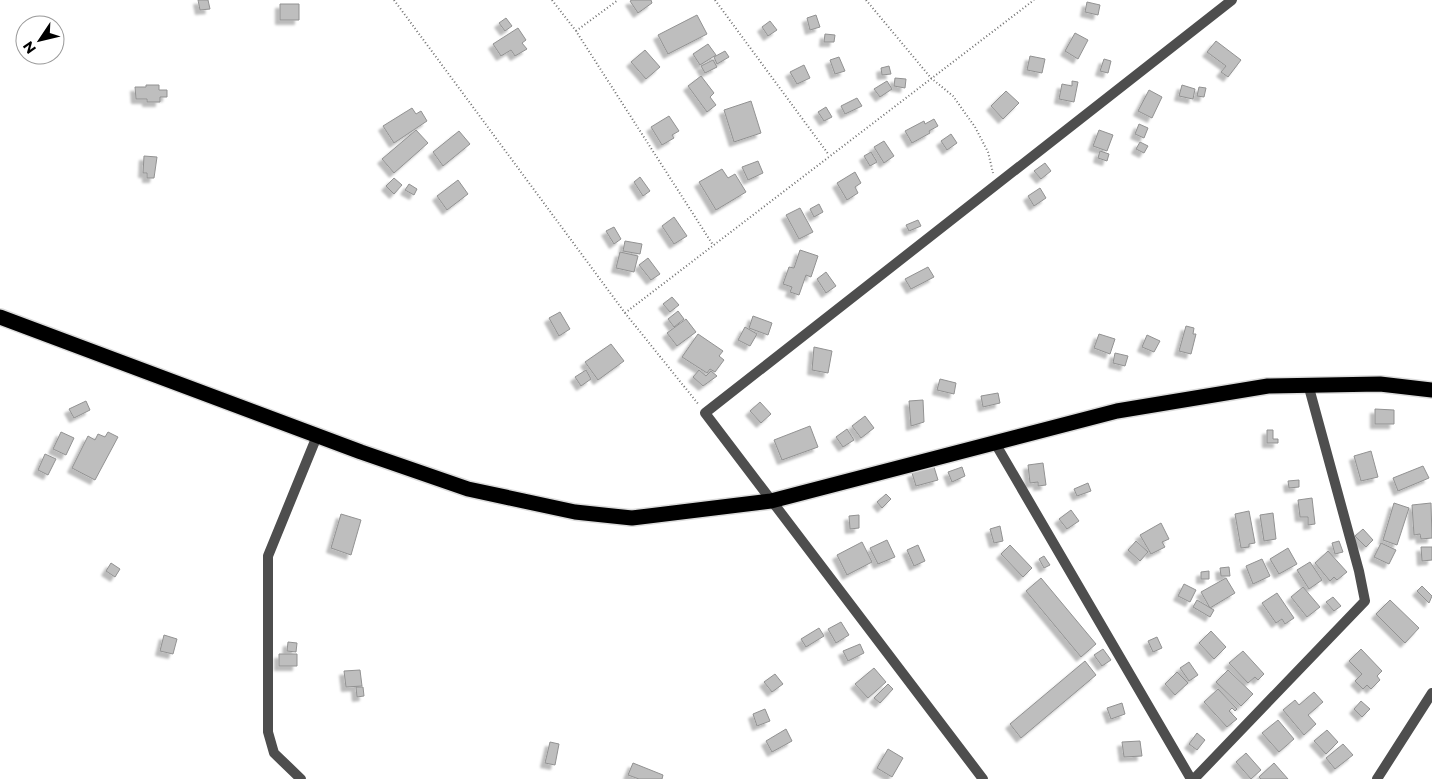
<svg xmlns="http://www.w3.org/2000/svg" width="1432" height="779" font-family="Montserrat,sans-serif">
  <style>
    .building { fill: #bebebe; stroke: #929292; filter: url(#shadow) }
    .lines { fill: none; stroke-linecap: round; stroke-linejoin: round }
    .highway-casing { stroke: #dbdbdb; stroke-width: 18 }
    .path { stroke: #707070; stroke-width: 2; stroke-dasharray: 1 2.5; stroke-linecap: butt }
    .street { stroke: #4e4e4e; stroke-width: 10 }
    .highway { stroke: #000; stroke-width: 15 }
  </style>
  <defs>
    <filter id="shadow"><feDropShadow dx="-4.5" dy="4.5" stdDeviation="1" flood-color="#0004"/></filter>
  </defs>
  <rect width="100%" height="100%" fill="#fff"/>
  <path class="building" d="M198,0H208L210,9L200,10Z
    M632,0H651L652,3L638,13L630,1Z
    M1087,2L1100,5L1098,15L1085,12Z
    M280,4H299V20H280Z
    M697,15L707,34L668,54L658,35Z
    M816,15L820,27L810,30L807,18Z
    M506,18L512,26L505,31L499,23Z
    M770,21L777,30L768,36L762,27Z
    M518,28L526,40L522,43L527,49L515,56L511,50L501,56L493,44Z
    M1075,33L1088,40L1078,59L1065,51Z
    M825,34L835,35L834,42H824Z
    M1216,41L1241,60L1228,77L1221,72L1226,66L1207,52Z
    M708,44L716,55L700,65L693,54Z
    M645,50L660,67L646,79L631,62Z
    M725,51L729,57L717,64L714,57Z
    M1030,56L1045,59L1042,73L1027,70Z
    M839,57L845,71L835,74L830,60Z
    M1104,59L1111,61L1108,73L1100,71Z
    M713,60L717,67L705,73L701,66Z
    M804,65L810,78L797,84L790,72Z
    M889,66L891,74L882,75L881,68Z
    M701,76L714,93L710,97L716,105L707,112L688,86Z
    M895,78L906,79L905,88L894,86Z
    M887,81L892,89L880,97L874,89Z
    M1072,81L1078,82L1074,102L1059,99L1062,84L1072,86Z
    M146,85H159V90H167V97H160V102H147V99H136L135,87H146Z
    M1182,85L1195,89L1193,99L1179,96Z
    M1199,87L1206,88L1204,97L1197,96Z
    M1149,90L1162,97L1152,118L1138,111Z
    M1006,91L1019,103L1003,119L991,106Z
    M857,98L862,106L845,114L841,106Z
    M751,101L761,133L734,142L724,110Z
    M826,107L832,117L824,121L818,112Z
    M412,108L416,114L421,111L427,121L394,143L383,126Z
    M669,116L679,131L672,135L674,138L662,145L651,127Z
    M934,119L938,126L929,131L930,133L912,143L905,131L924,121L925,124Z
    M1139,124L1148,128L1144,138L1135,134Z
    M416,130L428,143L394,173L382,159Z
    M1099,130L1113,135L1107,151L1093,146Z
    M459,131L470,144L443,166L433,152Z
    M951,134L957,143L947,150L941,141Z
    M884,141L894,156L884,163L874,147Z
    M1140,142L1148,146L1144,153L1136,149Z
    M1100,151L1109,154L1107,161L1098,158Z
    M871,152L877,162L870,166L864,156Z
    M144,156L157,157L154,178H147V173H143Z
    M758,161L763,173L748,180L742,167Z
    M1045,163L1051,171L1041,179L1034,171Z
    M722,169L728,178L735,174L746,192L716,210L699,182Z
    M855,172L861,183L855,187L858,193L847,200L837,183Z
    M640,177L650,191L643,196L634,182Z
    M394,178L402,185L394,194L386,186Z
    M458,180L468,194L447,210L437,196Z
    M409,184L417,189L414,195L405,190Z
    M1040,188L1046,198L1034,206L1028,196Z
    M819,204L823,212L814,217L810,209Z
    M800,208L813,232L799,239L786,215Z
    M674,217L687,236L674,244L662,226Z
    M918,220L921,226L909,231L906,225Z
    M614,227L621,239L614,244L606,231Z
    M625,241L642,244L640,254L623,251Z
    M800,250L818,256L811,277L806,275L799,295L790,292L792,287L783,284L789,267L794,268Z
    M620,252L638,256L634,272L616,268Z
    M648,258L660,274L651,280L639,265Z
    M928,267L934,277L911,289L905,279Z
    M826,272L836,286L826,293L817,279Z
    M672,297L679,305L670,312L663,304Z
    M678,311L684,319L674,327L668,319Z
    M560,312L570,329L559,336L549,318Z
    M753,316L772,323L768,335L749,328Z
    M686,319L696,332L677,346L667,333Z
    M1186,326L1194,328L1193,334H1196L1191,354L1179,351Z
    M745,327L757,334L750,346L738,340Z
    M698,334L723,351L719,356L724,360L715,372L710,369L707,373L682,357Z
    M1099,334L1115,339L1110,354L1094,348Z
    M1147,335L1160,341L1154,352L1142,347Z
    M611,344L624,361L598,380L585,362Z
    M814,347L832,351L828,373L812,370Z
    M1115,353L1128,356L1125,366L1113,363Z
    M586,370L591,379L581,386L575,377Z
    M699,370L706,376L711,371L717,376L703,386L693,377Z
    M940,379L956,383L954,394L937,390Z
    M998,393L1000,403L983,407L981,396Z
    M923,400L924,422L911,426L909,401Z
    M86,401L90,410L74,418L69,409Z
    M760,402L771,414L761,423L750,411Z
    M1375,409L1394,410V424H1375Z
    M865,416L874,428L861,438L852,426Z
    M810,426L818,447L782,460L774,440Z
    M847,429L854,440L843,447L836,437Z
    M1267,430H1273V439H1278V443H1267Z
    M61,432L74,438L66,455L53,449Z
    M108,432L118,437L95,480L72,468L88,436L95,440L98,434L105,437Z
    M1371,451L1378,477L1361,481L1354,456Z
    M45,454L56,459L48,475L38,470Z
    M1043,463L1046,485L1038,486V482L1030,483L1028,465Z
    M1423,466L1429,478L1398,491L1393,478Z
    M934,467L938,480L916,486L912,473Z
    M962,467L965,476L952,482L948,472Z
    M1299,480V487L1289,488L1288,481Z
    M1088,483L1091,491L1077,496L1074,489Z
    M886,494L891,499L882,508L877,502Z
    M1312,498L1315,524L1308,525V517H1300L1298,500Z
    M1394,503L1409,508L1397,545L1383,540Z
    M1431,503L1432,538L1421,539L1420,534L1414,535L1412,505Z
    M1071,510L1079,521L1067,529L1059,519Z
    M1249,511L1255,543L1249,544V547L1241,548L1235,514Z
    M1273,513L1276,539L1264,541L1260,515Z
    M341,514L361,520L351,555L331,548Z
    M859,515V528L850,529L849,516Z
    M1161,523L1169,539L1162,542L1165,547L1151,554L1140,535Z
    M1000,526L1003,541L994,543L990,529Z
    M1363,529L1373,540L1366,547L1355,536Z
    M887,540L895,557L878,564L870,548Z
    M1136,541L1148,552L1140,561L1128,550Z
    M1339,541L1343,552L1335,554L1332,543Z
    M862,542L872,562L847,575L837,555Z
    M1381,543L1396,550L1389,564L1374,557Z
    M918,545L925,561L914,566L907,550Z
    M1010,545L1032,568L1023,577L1001,554Z
    M1421,547H1432V560L1422,561Z
    M1288,548L1297,564L1279,574L1270,559Z
    M1328,551L1347,572L1337,580L1334,577L1330,581L1315,563Z
    M1044,556L1050,565L1044,568L1039,559Z
    M1262,559L1270,576L1253,584L1246,566Z
    M1310,562L1322,580L1309,589L1297,570Z
    M111,563L120,569L115,577L106,571Z
    M1229,567L1230,576H1221L1220,568Z
    M1209,571V579H1201V572Z
    M1041,578L1096,644L1081,657L1026,591Z
    M1226,578L1235,593L1210,608L1201,592Z
    M1184,584L1196,590L1190,602L1178,596Z
    M1422,586L1432,596L1429,603L1417,591Z
    M1303,587L1320,607L1307,617L1291,597Z
    M1277,593L1294,618L1285,624L1282,619L1276,623L1262,603Z
    M1333,597L1341,606L1334,611L1326,602Z
    M1197,600L1214,610L1210,617L1193,607Z
    M1390,600L1419,628L1405,643L1376,614Z
    M841,622L849,635L836,643L828,629Z
    M819,628L824,636L806,647L801,639Z
    M1211,631L1226,647L1214,659L1199,643Z
    M164,635L177,639L173,654L160,651Z
    M1157,637L1162,648L1153,652L1148,641Z
    M288,642L297,643L296,652L287,651Z
    M860,644L864,653L848,661L843,651Z
    M1103,649L1111,660L1102,666L1094,655Z
    M1361,649L1382,671L1377,676L1380,680L1371,689L1367,685L1363,689L1355,681L1362,674L1349,661Z
    M1243,651L1264,674L1258,680L1255,677L1248,683L1229,663Z
    M279,654H297V666H279Z
    M1085,661L1096,675L1021,738L1010,724Z
    M1189,662L1198,675L1189,681L1180,668Z
    M874,668L886,682L868,698L855,684Z
    M360,670L362,686L346,687L344,671Z
    M1228,670L1253,694L1241,706L1216,682Z
    M1177,672L1188,683L1175,695L1165,684Z
    M775,674L783,684L772,692L764,682Z
    M888,684L893,689L880,703L874,698Z
    M356,687H363L364,696L357,697Z
    M1218,689L1237,709L1235,711L1232,708L1229,711L1237,719L1227,727L1204,702Z
    M1314,692L1323,702L1308,715L1316,724L1304,735L1283,710L1295,700L1299,705Z
    M1361,701L1370,709L1362,717L1354,709Z
    M1122,703L1125,714L1111,719L1107,708Z
    M765,709L770,721L757,726L753,714Z
    M1278,720L1294,739L1279,752L1262,733Z
    M786,729L792,741L772,752L766,741Z
    M1327,730L1338,742L1326,754L1314,741Z
    M1197,733L1205,740L1197,750L1189,744Z
    M1140,741L1142,756L1124,757L1122,742Z
    M550,742L559,744L555,765L545,763Z
    M1343,744L1353,755L1335,769L1326,758Z
    M888,749L903,758L892,777L877,768Z
    M1246,753L1261,770L1251,779L1236,762Z
    M633,763L663,775L662,779H639L628,775Z
    M1274,763L1288,779H1261L1259,777Z"/>
  <g class="lines">
    <defs>
      <path id="highway" d="M0,317L361,452L468,489L575,512L632,518L771,501L1117,411L1268,386L1380,384L1432,390"/>
    </defs>
    <use href="#highway" class="highway-casing"/>
    <path class="path" d="M394,0L625,313L699,405
      M552,0L576,31L713,245
      M715,0L829,155
      M866,0L931,78L953,96L975,127L988,152L993,173
      M576,31L618,0
      M625,313L1034,0"/>
    <path class="street" d="M995,443L1191,779
      M301,779L274,753L268,732V556L317,436
      M983,779L705,413L1232,0
      M1194,779L1365,601L1359,571L1308,384
      M1377,779L1432,693"/>
    <use href="#highway" class="highway"/>
  </g>
  <g transform="translate(40 40) rotate(235)"><circle r="24" fill="#ffffff" stroke="#999999"/>
  <path d="M0-4L9 19L0 12L-9 19Z" fill="#000000"/>
  <text y="-8" font-size="14" font-weight="bold" text-anchor="middle" fill="#000000">N</text>
  </g>
</svg>
